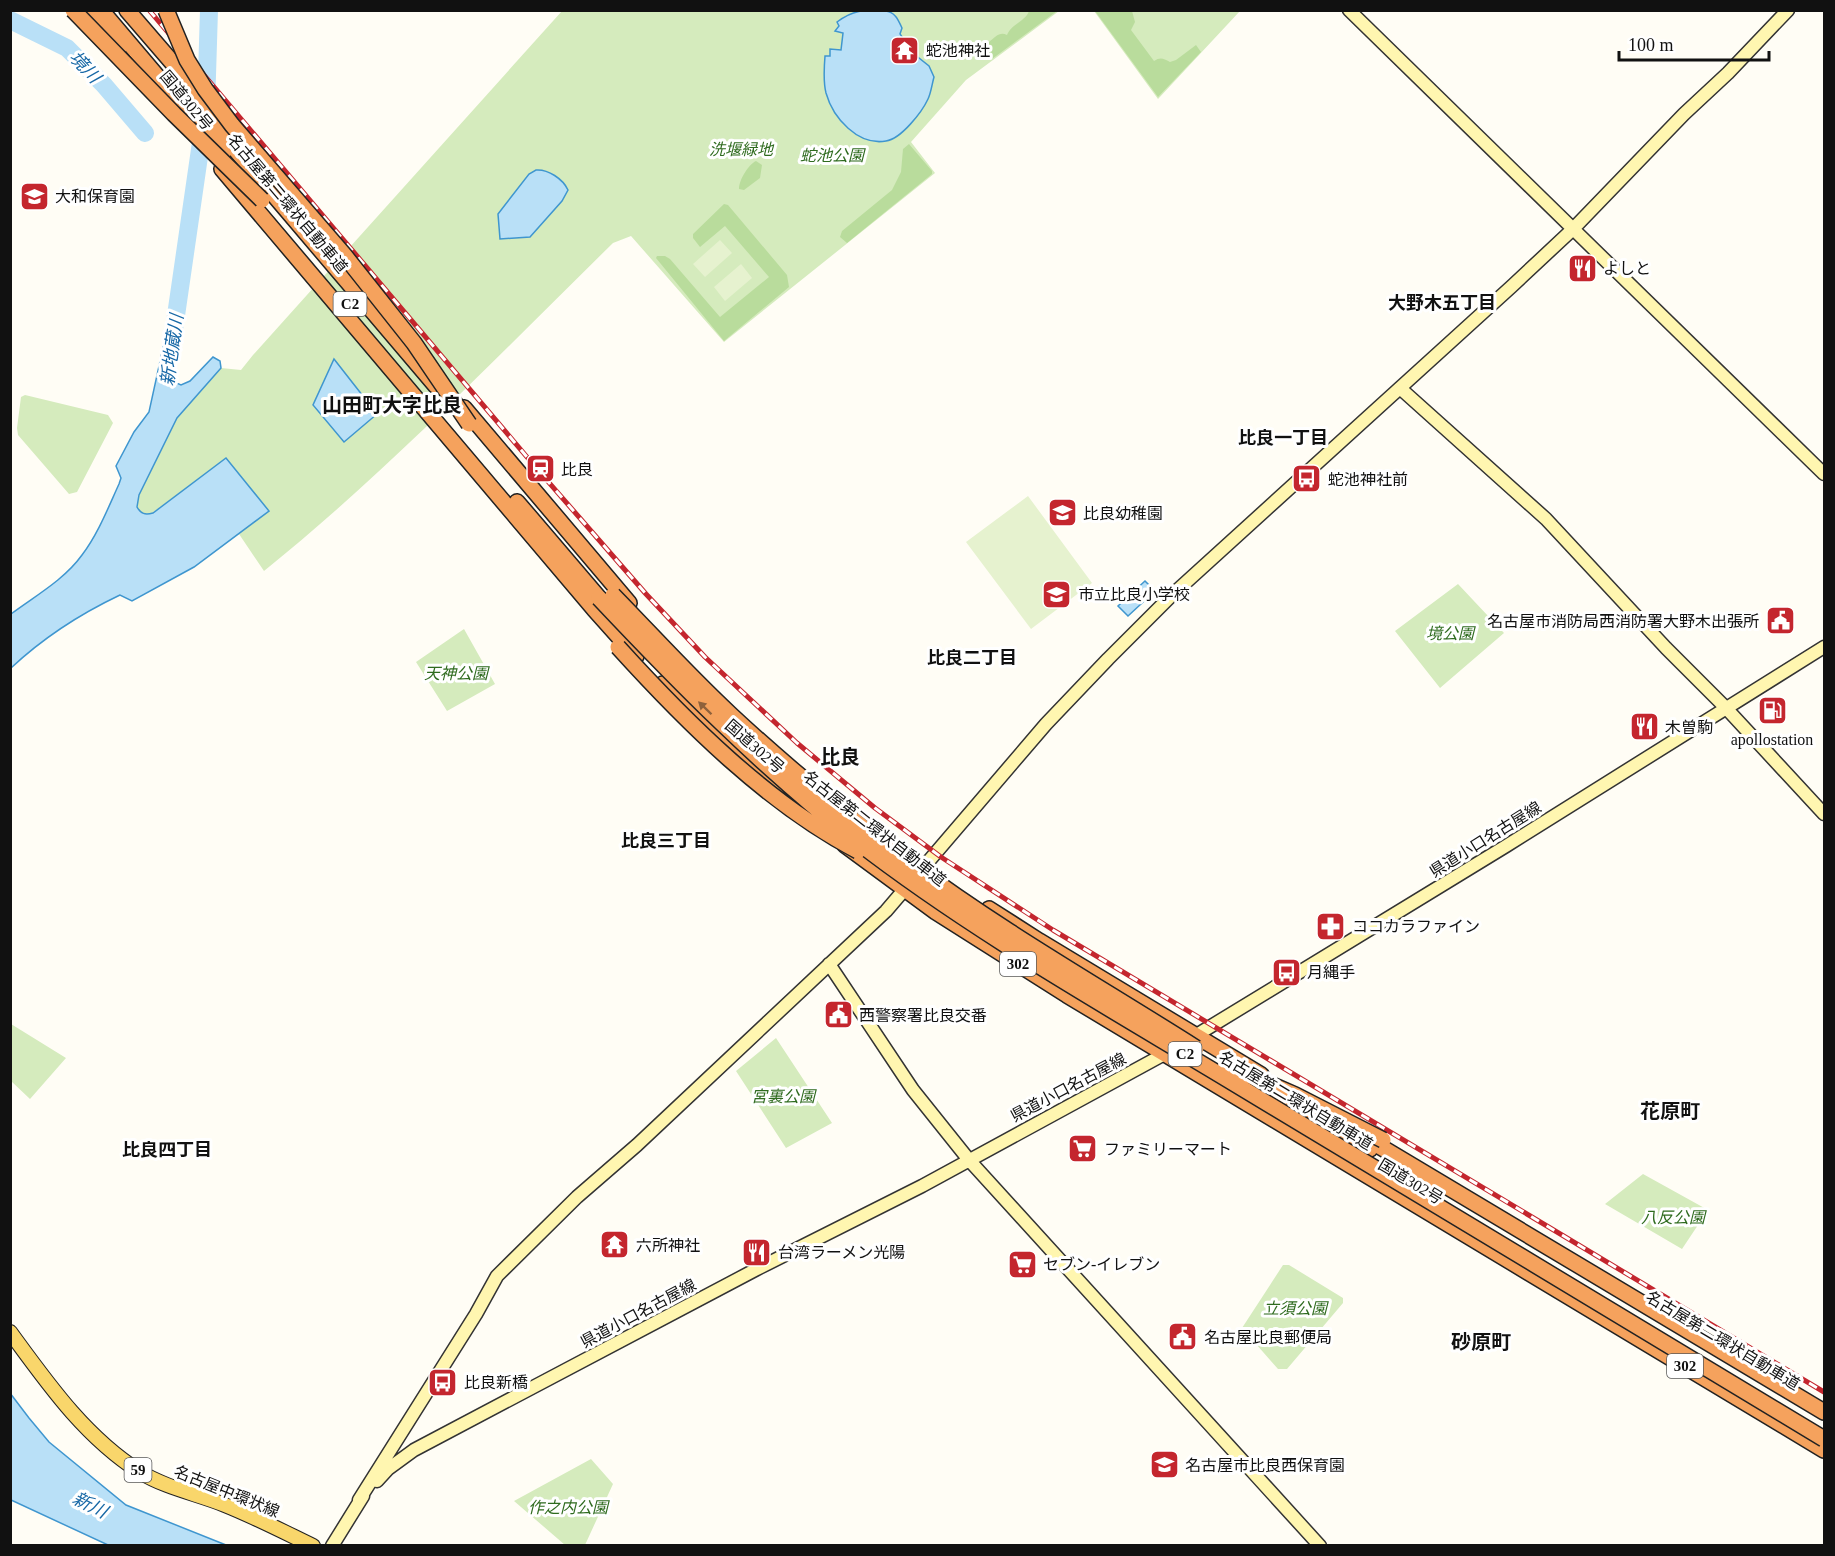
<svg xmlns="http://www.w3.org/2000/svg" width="1835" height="1556" font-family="'Times New Roman','Noto Sans JP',serif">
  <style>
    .green { fill: #d5ebbd }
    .forest { fill: #b9dc9c }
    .pitch { fill: #e6f2cf }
    .water { fill: #b9e0f7; stroke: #3f96cf; stroke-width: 1.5 }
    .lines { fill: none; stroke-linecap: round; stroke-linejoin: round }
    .river { stroke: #b9e0f7; stroke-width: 18 }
    .secondary-casing { stroke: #333; stroke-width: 15 }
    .primary-casing { stroke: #222; stroke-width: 16 }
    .highway-casing { stroke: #222; stroke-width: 18 }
    .secondary { stroke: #fff6b0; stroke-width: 12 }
    .primary { stroke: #f9d66b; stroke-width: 14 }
    .highway { stroke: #f5a25d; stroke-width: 15 }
    .rail-casing { stroke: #c4262e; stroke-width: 5 }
    .rail { stroke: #fff; stroke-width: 3; stroke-dasharray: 9; stroke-linecap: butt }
    .highway-bridge-casing { stroke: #222; stroke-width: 18; stroke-linecap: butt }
    .highway-bridge { stroke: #f5a25d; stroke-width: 15 }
    .oneway { fill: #8e613b }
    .labels { text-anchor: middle; stroke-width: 6; stroke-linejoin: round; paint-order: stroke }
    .shield { fill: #fff; stroke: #585858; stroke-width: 1.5 }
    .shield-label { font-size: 15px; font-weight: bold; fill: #111 }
    .poi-label { font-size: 16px; fill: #111; stroke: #fff; text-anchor: start }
    .street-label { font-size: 16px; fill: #111; stroke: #fff }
    .park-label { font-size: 16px; font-style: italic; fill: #2f6b1f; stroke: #fff }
    .water-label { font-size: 18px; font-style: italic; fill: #1768a6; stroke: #fff }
    .neighbourhood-label { font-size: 18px; font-weight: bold; fill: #111; stroke: #fff }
    .quarter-label { font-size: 20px; font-weight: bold; fill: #111; stroke: #fff }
  </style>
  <rect width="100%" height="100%" fill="#fffdf5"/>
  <path class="green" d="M562,11H1059L966,80L911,142L935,173L724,342L631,236L613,243C499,355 388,471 264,571L239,534L269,511L226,459L152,513C144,515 141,514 137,507L139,495L177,418L221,368L241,370L253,355Z
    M1094,11H1240L1158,99Z
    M25,395L108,415L113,423L77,492L69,494L18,435L17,428L21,397Z
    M1458,584L1504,633L1440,688L1395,631Z
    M464,629L495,684L447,711L416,662Z
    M11,1024L66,1058L30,1099L11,1081Z
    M776,1038L832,1123L786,1148L736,1071Z
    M1643,1174L1708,1210L1682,1249L1605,1204Z
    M1283,1265H1289L1343,1298V1303L1287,1369H1278L1242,1328Z
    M591,1459L613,1484L585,1545H565L514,1501Z"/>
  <path class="forest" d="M1029,11H1057L992,59L987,56L989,50V42C995,37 1000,31 1007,35C1011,24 1026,21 1029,11Z
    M1095,11H1132L1135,22L1131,30L1154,61C1160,57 1163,58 1170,62L1176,60L1196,45L1201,52L1158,97Z
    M909,144L932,171V174L847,243L840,237L842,231L892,190L901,172L903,149Z
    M756,161L762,165L760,178L744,190L739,189C739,180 748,165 756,161Z
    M724,204L728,205L787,275L789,287L724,341L656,258L657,256H665L670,259L720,317L769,277L725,226L700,247L693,238V234Z"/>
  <path class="pitch" d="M720,240L732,253L705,277L693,264Z
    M741,264L752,278L725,301L714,287Z
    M1028,496L1092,583L1031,629L966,542Z"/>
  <path class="water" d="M885,11C895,12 898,19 902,28L900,34L914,54L929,66L934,77C932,84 931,93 928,99C922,112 901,139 886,141C858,146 833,118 826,93C823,81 824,68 825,56H830V49L841,50L843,33L835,31L839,26L837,22C854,9 864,10 885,11Z
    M536,170C548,169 563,179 568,190L562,201L530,237L500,239L498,214L529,174Z
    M166,334H180L172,373L174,382L181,385L190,381L213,357L220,361L221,368L177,418L139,495L137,507C141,514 145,515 153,513L226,458L269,511L194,567L132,601L120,595C80,614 43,638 11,668V614C35,596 64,580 82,555C98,534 108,508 119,484L121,478L116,466L134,432L149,412Z
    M334,359L377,414L344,442L313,405Z
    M1145,581L1155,591L1128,616L1118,606Z
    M10,1393L29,1418L49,1442L126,1505L226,1545H108L11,1500Z"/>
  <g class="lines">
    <path class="river" d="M10,20L67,48L104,85L145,133
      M170,357L206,108L209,10"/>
    <defs>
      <path id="secondary" d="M1349,10L1824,474
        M1401,389L1546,519L1666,648L1726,708L1824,814
        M829,964L913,1090L969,1160L1320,1546
        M1190,1039L1506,846L1824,647
        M377,1481L388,1469L414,1450L755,1270L922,1186L1170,1051
        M359,1500L476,1314L497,1276L577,1197L637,1145L886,911L1046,724L1108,659L1172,595L1511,287L1573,229L1684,114L1728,73L1788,10
        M332,1546L363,1496"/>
      <path id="primary" d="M10,1332C48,1384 85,1437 140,1472C166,1488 198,1494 225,1505C255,1517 284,1532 313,1546"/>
      <path id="highway" d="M86,10L119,48
        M101,10L223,154
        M127,10L215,112
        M201,109L436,386
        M222,169L594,609L636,656
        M464,408L629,603
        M517,502L599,598
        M663,684L734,752L794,803
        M845,845L936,912L1067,995L1824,1450
        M989,909L1039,941L1261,1075
        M1264,1087L1370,1149
        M1364,1137L1824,1412"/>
    </defs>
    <use href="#secondary" class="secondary-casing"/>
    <use href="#primary" class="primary-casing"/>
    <use href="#highway" class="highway-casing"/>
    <use href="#secondary" class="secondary"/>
    <use href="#primary" class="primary"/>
    <use href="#highway" class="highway"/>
    <defs>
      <path id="rail" d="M149,10L538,470L646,594L705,657L797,743L875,808L941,857L1053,930L1824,1392"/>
    </defs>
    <use href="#rail" class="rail-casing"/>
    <use href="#rail" class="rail"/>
    <defs>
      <path id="highway-bridge" d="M73,10L174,114L262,200
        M166,10L187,60L205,89L232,125L345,256L414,343L469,424
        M613,595C652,635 690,677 731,715C788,768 848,817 910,863C1001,931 1100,987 1196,1048
        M599,598C680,684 762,767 855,840C971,930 1101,1003 1227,1079C1426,1200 1625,1320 1824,1439
        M618,647C686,722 768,804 858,851
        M1226,1065L1295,1095L1383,1140"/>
    </defs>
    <use href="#highway-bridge" class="highway-bridge-casing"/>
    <use href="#highway-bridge" class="highway-bridge"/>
  </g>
  <defs><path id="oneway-solid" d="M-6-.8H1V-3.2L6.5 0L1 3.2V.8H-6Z" transform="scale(1.5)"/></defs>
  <use class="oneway" href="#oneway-solid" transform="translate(705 708) rotate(-136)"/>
  <defs>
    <symbol id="temple-square" viewBox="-11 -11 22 22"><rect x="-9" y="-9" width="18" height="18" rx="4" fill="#c4262e" stroke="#fff"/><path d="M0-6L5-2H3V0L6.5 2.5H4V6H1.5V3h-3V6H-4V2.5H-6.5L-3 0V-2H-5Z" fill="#fff"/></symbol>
    <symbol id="school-square" viewBox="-11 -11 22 22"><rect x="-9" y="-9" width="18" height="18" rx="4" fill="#c4262e" stroke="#fff"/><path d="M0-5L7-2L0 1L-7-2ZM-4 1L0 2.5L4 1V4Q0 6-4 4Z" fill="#fff"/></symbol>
    <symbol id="restaurant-square" viewBox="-11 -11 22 22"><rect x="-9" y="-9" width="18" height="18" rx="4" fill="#c4262e" stroke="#fff"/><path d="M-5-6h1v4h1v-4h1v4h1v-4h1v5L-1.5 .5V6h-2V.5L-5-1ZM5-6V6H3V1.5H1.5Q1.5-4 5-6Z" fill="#fff"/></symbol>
    <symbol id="station-square" viewBox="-11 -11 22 22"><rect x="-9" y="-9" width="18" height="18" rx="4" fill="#c4262e" stroke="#fff"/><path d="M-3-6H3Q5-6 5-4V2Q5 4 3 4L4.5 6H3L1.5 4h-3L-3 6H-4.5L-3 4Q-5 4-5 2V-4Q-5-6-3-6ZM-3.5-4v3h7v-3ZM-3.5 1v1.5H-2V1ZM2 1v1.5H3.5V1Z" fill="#fff"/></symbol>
    <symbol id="bus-square" viewBox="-11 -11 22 22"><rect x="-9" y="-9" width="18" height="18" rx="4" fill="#c4262e" stroke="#fff"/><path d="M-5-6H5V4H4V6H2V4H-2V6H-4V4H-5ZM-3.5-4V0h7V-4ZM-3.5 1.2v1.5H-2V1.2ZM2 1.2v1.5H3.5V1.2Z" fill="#fff"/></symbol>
    <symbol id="civic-square" viewBox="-11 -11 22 22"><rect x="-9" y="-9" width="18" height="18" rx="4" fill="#c4262e" stroke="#fff"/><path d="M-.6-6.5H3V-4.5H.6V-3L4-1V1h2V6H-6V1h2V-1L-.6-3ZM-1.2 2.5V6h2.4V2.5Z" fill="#fff"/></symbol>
    <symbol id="fuel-square" viewBox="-11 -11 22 22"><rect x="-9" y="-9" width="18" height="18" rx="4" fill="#c4262e" stroke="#fff"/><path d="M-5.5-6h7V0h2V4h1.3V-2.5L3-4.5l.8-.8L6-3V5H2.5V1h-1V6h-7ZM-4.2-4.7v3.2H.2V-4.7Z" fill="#fff"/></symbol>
    <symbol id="pharmacy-square" viewBox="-11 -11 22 22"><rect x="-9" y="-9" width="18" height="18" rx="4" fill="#c4262e" stroke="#fff"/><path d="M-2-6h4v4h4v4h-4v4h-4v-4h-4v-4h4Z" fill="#fff"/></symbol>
    <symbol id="supermarket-square" viewBox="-11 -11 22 22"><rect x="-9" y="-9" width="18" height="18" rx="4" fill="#c4262e" stroke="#fff"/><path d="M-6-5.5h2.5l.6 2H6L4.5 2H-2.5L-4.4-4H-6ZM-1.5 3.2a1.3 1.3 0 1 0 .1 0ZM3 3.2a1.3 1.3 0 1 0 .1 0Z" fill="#fff"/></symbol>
  </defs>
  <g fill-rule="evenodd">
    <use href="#temple-square" x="888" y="34" width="33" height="33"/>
    <use href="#school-square" x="18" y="180" width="33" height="33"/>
    <use href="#restaurant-square" x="1566" y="252" width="33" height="33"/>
    <use href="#station-square" x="524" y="452" width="33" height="33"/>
    <use href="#bus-square" x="1290" y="462" width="33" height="33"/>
    <use href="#school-square" x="1046" y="496" width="33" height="33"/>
    <use href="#school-square" x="1040" y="578" width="33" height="33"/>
    <use href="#civic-square" x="1764" y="604" width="33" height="33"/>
    <use href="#fuel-square" x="1756" y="694" width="33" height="33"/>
    <use href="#restaurant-square" x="1628" y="710" width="33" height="33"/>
    <use href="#pharmacy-square" x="1314" y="910" width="33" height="33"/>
    <use href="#bus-square" x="1270" y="956" width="33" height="33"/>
    <use href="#civic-square" x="822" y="998" width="33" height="33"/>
    <use href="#supermarket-square" x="1066" y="1132" width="33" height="33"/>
    <use href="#temple-square" x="598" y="1228" width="33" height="33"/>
    <use href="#restaurant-square" x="740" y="1236" width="33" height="33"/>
    <use href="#supermarket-square" x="1006" y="1248" width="33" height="33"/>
    <use href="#civic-square" x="1166" y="1320" width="33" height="33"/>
    <use href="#bus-square" x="426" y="1366" width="33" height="33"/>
    <use href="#school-square" x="1148" y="1448" width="33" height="33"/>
  </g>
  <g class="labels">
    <g class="shield">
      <rect x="333.5" y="292" width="33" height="24" rx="4.5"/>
      <rect x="1000" y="952" width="36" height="24" rx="4.5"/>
      <rect x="1168.5" y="1042" width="33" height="24" rx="4.5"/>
      <rect x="1667" y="1354" width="36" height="24" rx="4.5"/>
      <rect x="124.5" y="1458" width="27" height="24" rx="4.5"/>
    </g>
    <g class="shield-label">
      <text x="350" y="309">C2</text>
      <text x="1018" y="969">302</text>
      <text x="1185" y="1059">C2</text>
      <text x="1685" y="1371">302</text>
      <text x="138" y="1475">59</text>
    </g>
    <g class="poi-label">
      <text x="926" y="56">蛇池神社</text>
      <text x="55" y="202">大和保育園</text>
      <text x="1603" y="274">よしと</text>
      <text x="561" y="475">比良</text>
      <text x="1328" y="485">蛇池神社前</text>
      <text x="1083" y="519">比良幼稚園</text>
      <text x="1078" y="600">市立比良小学校</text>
      <text x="1759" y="627" text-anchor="end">名古屋市消防局西消防署大野木出張所</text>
      <text x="1665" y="733">木曽駒</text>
      <text x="1772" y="745" text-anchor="middle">apollostation</text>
      <text x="1352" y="932">ココカラファイン</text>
      <text x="1307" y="978">月縄手</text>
      <text x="859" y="1021">西警察署比良交番</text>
      <text x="1104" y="1155">ファミリーマート</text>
      <text x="636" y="1251">六所神社</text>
      <text x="778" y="1258">台湾ラーメン光陽</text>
      <text x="1043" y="1270">セブン-イレブン</text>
      <text x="1204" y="1343">名古屋比良郵便局</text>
      <text x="464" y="1388">比良新橋</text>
      <text x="1185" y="1471">名古屋市比良西保育園</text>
    </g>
    <g class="street-label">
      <text transform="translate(187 100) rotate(50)" y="6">国道302号</text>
      <text transform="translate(288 203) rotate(50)" y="6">名古屋第二環状自動車道</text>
      <text transform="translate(755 746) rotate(41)" y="6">国道302号</text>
      <text transform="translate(875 828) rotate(38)" y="6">名古屋第二環状自動車道</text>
      <text transform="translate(1485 839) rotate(-32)" y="6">県道小口名古屋線</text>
      <text transform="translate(1068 1087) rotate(-28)" y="6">県道小口名古屋線</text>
      <text transform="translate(1296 1100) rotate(31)" y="6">名古屋第二環状自動車道</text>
      <text transform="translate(1411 1181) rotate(31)" y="6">国道302号</text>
      <text transform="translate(638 1313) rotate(-28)" y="6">県道小口名古屋線</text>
      <text transform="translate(1723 1340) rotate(31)" y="6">名古屋第二環状自動車道</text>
      <text transform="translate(227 1491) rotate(22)" y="6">名古屋中環状線</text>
    </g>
    <g class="park-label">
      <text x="741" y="155">洗堰緑地</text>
      <text x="832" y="161">蛇池公園</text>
      <text x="1450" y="639">境公園</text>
      <text x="456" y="679">天神公園</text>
      <text x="783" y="1102">宮裏公園</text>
      <text x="1673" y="1223">八反公園</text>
      <text x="1295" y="1314">立須公園</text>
      <text x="568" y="1513">作之内公園</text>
    </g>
    <g class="water-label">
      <text transform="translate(85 67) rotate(47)" y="6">境川</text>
      <text transform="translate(172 350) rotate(-82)" y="6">新地蔵川</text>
      <text transform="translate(90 1505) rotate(27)" y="6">新川</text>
    </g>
    <g class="neighbourhood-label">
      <text x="1442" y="309">大野木五丁目</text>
      <text x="1283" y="444">比良一丁目</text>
      <text x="972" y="664">比良二丁目</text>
      <text x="666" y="847">比良三丁目</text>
      <text x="167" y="1156">比良四丁目</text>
    </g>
    <g class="quarter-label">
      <text x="392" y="412">山田町大字比良</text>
      <text x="840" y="764">比良</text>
      <text x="1670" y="1118">花原町</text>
      <text x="1481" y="1349">砂原町</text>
    </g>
  </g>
  <rect width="1835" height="1556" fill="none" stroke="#111111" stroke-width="24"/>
  <path d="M1619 51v9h150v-9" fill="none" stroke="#111111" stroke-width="3"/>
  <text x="1628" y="51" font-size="18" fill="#111111" stroke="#ffffff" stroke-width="4.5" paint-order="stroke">100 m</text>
</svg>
